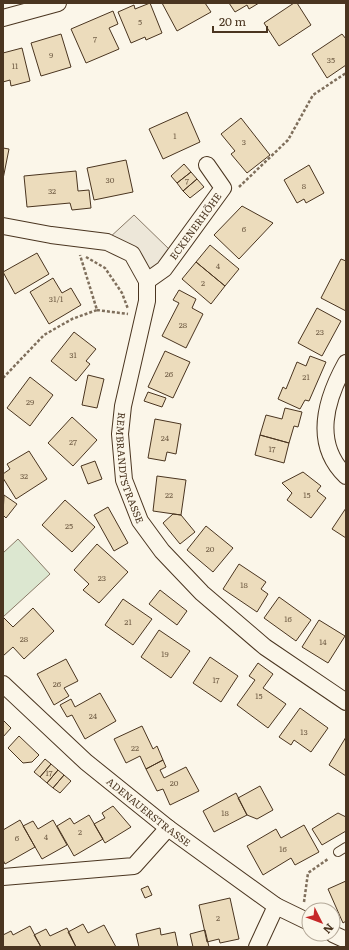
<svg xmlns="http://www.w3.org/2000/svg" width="349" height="950" font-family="Literata,serif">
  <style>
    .green { fill: #dce7d0; stroke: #887966 }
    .parking { fill: #ede7d9; stroke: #887966 }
    .building { fill: #ecdcbc; stroke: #4a3520 }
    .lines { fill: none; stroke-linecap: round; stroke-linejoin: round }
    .lane-casing { stroke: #4a3520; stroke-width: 10 }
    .street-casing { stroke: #4a3520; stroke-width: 18 }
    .path { stroke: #7f6f5c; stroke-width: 2.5; stroke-dasharray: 3 2; stroke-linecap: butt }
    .lane { stroke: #fbf6e9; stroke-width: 8 }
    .street { stroke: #fbf6e9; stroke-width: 16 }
    .labels { text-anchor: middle; stroke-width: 3; stroke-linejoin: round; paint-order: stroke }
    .number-label { font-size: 8px; fill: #725f47 }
    .street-label { font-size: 10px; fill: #4a3520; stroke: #fbf6e9 }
  </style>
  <rect width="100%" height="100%" fill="#fbf6e9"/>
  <path class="green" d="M18,539L50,574L3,617V553Z"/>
  <path class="parking" d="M134,215L171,251L148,273L108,239Z"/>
  <path class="building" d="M150,3L162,33L146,40L145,37L131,43L118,12L134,5L135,9Z
    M162,3H205L211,12L177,31Z
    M229,3H259L249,9L247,5L235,12Z
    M294,3H297L311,25L279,46L264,23Z
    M113,11L118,24L109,28L119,49L86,63L71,29Z
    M61,34L71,67L41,76L31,43Z
    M342,34L346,39V65L327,78L312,54Z
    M22,48L30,81L11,86L10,80L3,82V53Z
    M187,112L200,142L163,159L149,129Z
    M241,118L270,155L247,173L231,154L235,151L221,134Z
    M3,148L9,149L3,179Z
    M126,160L133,192L94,200L87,168Z
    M184,164L191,172L177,183L171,176Z
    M309,165L324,193L306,203L304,199L297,203L284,180Z
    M76,171L78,191L89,190L91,208L72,210L70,203L27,207L24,176Z
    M191,172L197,179L183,191L177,183Z
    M197,179L204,187L190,198L183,191Z
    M242,206L273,223L239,259L214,235Z
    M210,245L239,269L225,286L196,262Z
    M37,253L49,274L15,294L3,272Z
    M341,259L346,261V311L321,298Z
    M196,262L225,286L211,304L182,279Z
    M53,278L62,293L71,288L81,305L49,324L30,292Z
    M179,290L196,299L192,308L203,314L186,348L162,336L179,303L173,300Z
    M317,308L341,321L322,356L298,343Z
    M74,332L96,349L86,361L90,364L76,381L51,361Z
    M165,351L190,362L173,398L148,387Z
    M310,356L326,362L309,401L305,400L300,409L278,399L283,387L286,389L297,362L306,366Z
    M88,375L104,379L97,408L82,405Z
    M30,377L53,395L30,426L7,408Z
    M148,392L166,398L162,407L144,401Z
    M285,408L302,412L298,427L294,426L289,443L260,435L266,415L282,419Z
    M72,417L97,440L73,466L48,443Z
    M155,419L181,424L176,454L167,452L165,461L148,458Z
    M260,435L289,443L284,463L255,455Z
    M29,451L47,479L16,499L3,478V474L10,469L7,464Z
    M95,461L102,479L88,484L81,466Z
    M303,472L321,486L317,491L326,498L311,518L287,500L292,493L282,483Z
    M157,476L186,480L181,515L153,511Z
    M4,495L17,504L6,518L3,515Z
    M65,500L95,527L72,552L42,525Z
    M108,507L128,543L114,551L94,515Z
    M346,508V538L332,529Z
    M173,514L181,515L195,532L180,544L163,523Z
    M206,526L233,548L213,572L187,550Z
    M97,544L128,572L99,603L83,590L89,584L74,570Z
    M239,564L266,582L261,589L268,594L257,612L223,589Z
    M160,590L187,611L177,625L149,604Z
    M279,597L311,620L296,641L264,618Z
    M123,599L152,619L133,645L105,625Z
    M33,608L54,631L24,659L13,647L3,656V619L4,618L13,627Z
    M319,620L345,636L328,663L302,647Z
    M159,630L190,651L171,678L141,657Z
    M210,657L238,676L221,702L193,683Z
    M66,659L78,681L64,688L69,696L54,705L37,674Z
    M258,663L273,674L263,688L286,704L268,728L237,705L255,680L249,676Z
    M100,693L116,721L85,739L72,715L67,717L60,705L71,699L75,707Z
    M300,708L328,728L311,752L294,740L291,745L279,737Z
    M3,720L11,728L3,737Z
    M142,726L153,749L157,746L163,760L146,769L140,756L126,763L114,739Z
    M19,736L39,755L32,762L23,763L8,748Z
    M346,737V776L329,765Z
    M45,759L51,764L40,777L34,772Z
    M163,760L166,767L160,770L164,778L186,767L199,791L170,805L163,789L157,791L146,769Z
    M51,764L58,770L47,783L40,777Z
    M58,770L64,775L53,788L47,783Z
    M64,775L71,781L60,793L53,788Z
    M260,786L273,810L257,819L247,815L238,798Z
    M236,793L247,815L214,832L203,811Z
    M113,806L131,827L105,843L94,824L105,818L102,813Z
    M338,813L346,817V831L322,845L312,829Z
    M89,815L103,839L74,856L57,826L70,818L74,824Z
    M20,820L35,847L5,864L3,860V830Z
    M53,820L67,845L42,859L23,826L33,821L38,829Z
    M304,825L319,852L295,865L291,858L263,875L247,846L276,829L281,838Z
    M346,881V921L343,923L328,889Z
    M148,886L152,895L145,898L141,889Z
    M230,898L239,939L220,943L219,939L207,942L199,905Z
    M83,924L88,933L104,925L116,947H76L68,932Z
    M30,926L41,947H3V935L11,931L13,935Z
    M67,928L76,947H41L34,935L46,929L50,936Z
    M160,928L161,935L175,932L178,947H139L136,934Z
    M205,930L209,947H193L190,934Z"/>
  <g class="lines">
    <defs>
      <path id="lane" d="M338,852L346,847"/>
      <g id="street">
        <path d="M3,18L58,3"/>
        <path id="s1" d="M3,226L51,235L107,242L132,254L147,281V301L123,406L120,434L124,480L140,521L162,551L202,593L265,647L346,702"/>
        <path id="s2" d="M147,281L164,269L223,188L207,165"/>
        <path d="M346,363C326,399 312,443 346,476"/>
        <path id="s3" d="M3,684L86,762L168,828L276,906L309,922"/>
        <path d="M3,877L134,866L168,828"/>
        <path d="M333,934L346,940"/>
        <path d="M257,947L276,906"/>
      </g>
    </defs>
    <use href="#lane" class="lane-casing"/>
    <use href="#street" class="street-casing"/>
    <path class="path" d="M239,187L288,140L313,95L346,73
      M86,257L105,268L122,293L128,309
      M97,310L128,314
      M3,378L44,335L72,319L97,310L80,255
      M304,902L308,873L328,859"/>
    <use href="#lane" class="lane"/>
    <use href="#street" class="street"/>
  </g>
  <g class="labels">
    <g class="number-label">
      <text x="140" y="25">5</text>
      <text x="95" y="42">7</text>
      <text x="51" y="58">9</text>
      <text x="331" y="63">35</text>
      <text x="15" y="69">11</text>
      <text x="175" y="139">1</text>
      <text x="244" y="145">3</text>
      <text x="110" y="183">30</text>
      <text x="187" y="184">7</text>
      <text x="304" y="189">8</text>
      <text x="52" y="194">32</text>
      <text x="244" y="232">6</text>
      <text x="218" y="269">4</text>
      <text x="203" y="286">2</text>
      <text x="56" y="302">31/1</text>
      <text x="183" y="328">28</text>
      <text x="320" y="335">23</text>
      <text x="73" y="358">31</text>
      <text x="169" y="377">26</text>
      <text x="306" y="380">21</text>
      <text x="30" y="405">29</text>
      <text x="165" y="441">24</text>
      <text x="73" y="445">27</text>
      <text x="272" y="452">17</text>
      <text x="24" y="479">32</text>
      <text x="169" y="498">22</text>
      <text x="307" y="498">15</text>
      <text x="69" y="529">25</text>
      <text x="210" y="552">20</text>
      <text x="102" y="581">23</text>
      <text x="244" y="588">18</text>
      <text x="288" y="622">16</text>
      <text x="128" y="625">21</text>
      <text x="24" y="642">28</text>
      <text x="323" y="645">14</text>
      <text x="165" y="657">19</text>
      <text x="216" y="683">17</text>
      <text x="57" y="687">26</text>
      <text x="259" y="699">15</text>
      <text x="93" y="719">24</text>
      <text x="304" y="735">13</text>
      <text x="135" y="751">22</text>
      <text x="49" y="776">17</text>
      <text x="174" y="786">20</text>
      <text x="225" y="816">18</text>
      <text x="80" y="835">2</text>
      <text x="46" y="840">4</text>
      <text x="17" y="841">6</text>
      <text x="283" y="852">16</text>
      <text x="218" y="921">2</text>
    </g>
    <g class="street-label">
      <text dy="4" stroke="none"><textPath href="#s2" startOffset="74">ECKENERHÖHE</textPath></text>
      <text dy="4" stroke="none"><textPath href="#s1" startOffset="355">REMBRANDTSTRASSE</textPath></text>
      <text dy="4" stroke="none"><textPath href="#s3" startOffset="194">ADENAUERSTRASSE</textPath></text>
    </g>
  </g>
  <rect width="349" height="950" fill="none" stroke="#4a3520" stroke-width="8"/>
  <g transform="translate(321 922) rotate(132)"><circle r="19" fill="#fbf6e9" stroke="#b4a999"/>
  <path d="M0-3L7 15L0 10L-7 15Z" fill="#c62828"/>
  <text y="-6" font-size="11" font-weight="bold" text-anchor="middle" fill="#4a3520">N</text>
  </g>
  <path d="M213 26v6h54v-6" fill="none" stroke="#4a3520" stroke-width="2"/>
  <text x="219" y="26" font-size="12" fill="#4a3520" stroke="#fbf6e9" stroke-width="3" paint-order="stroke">20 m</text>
</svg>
